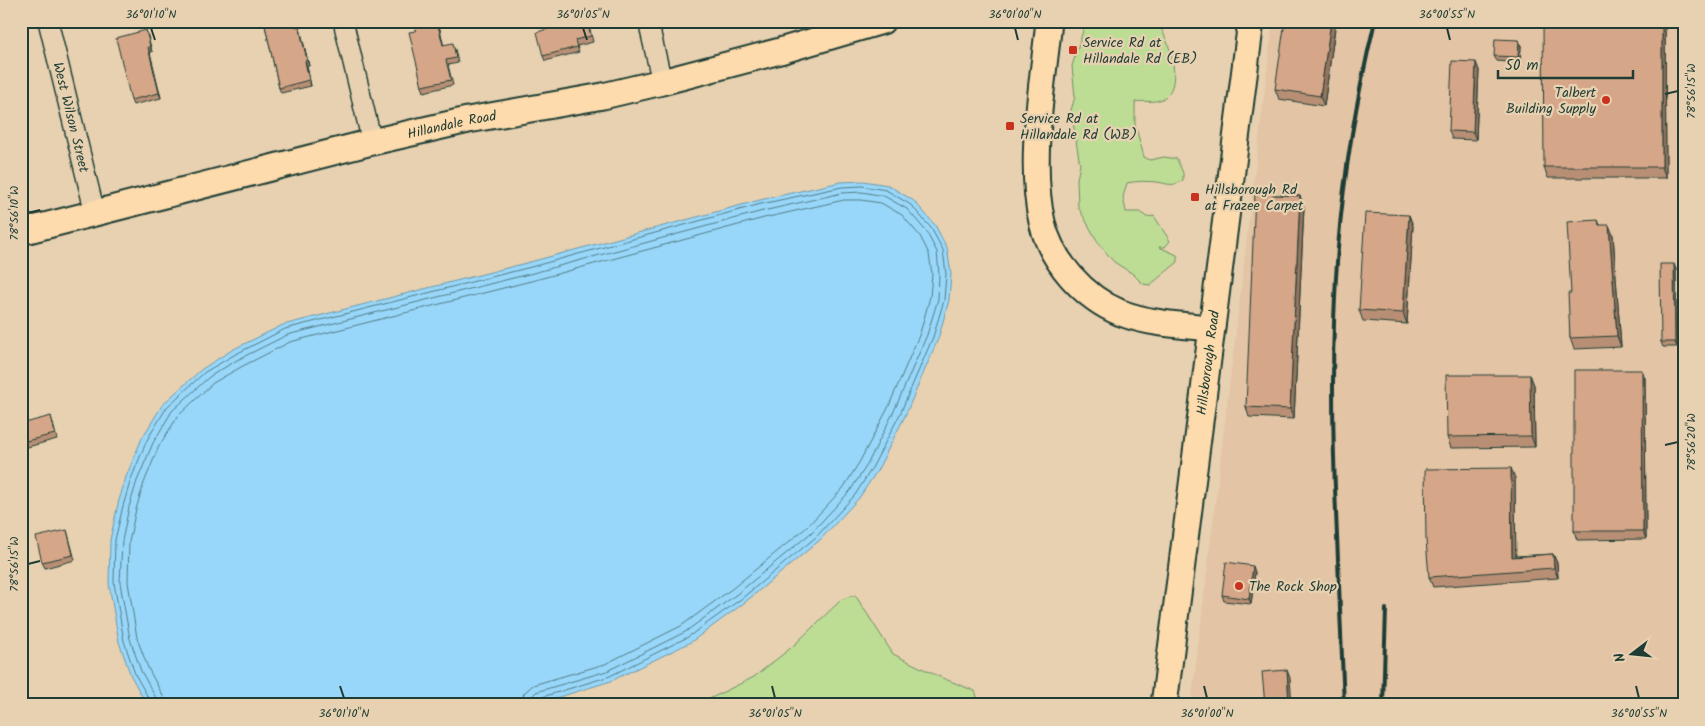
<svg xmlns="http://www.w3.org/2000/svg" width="1705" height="726" font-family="Kalam,sans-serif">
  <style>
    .built { fill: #e3c4a5 }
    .green { fill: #bddd95; stroke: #6e8d64 }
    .water { fill: #99d7fa; stroke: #6899ab }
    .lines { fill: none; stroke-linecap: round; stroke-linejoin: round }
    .shore { stroke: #507b83; stroke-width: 1 }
    .minor-casing { stroke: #1f3d34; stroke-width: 22 }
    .major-casing { stroke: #1f3d34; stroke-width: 29 }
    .minor { stroke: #e8d1b1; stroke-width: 19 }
    .major { stroke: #fedbac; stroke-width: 25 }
    .rail { stroke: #1f3d34; stroke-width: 4 }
    .wall { fill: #b88f75; stroke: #1f3d34 }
    .shaded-wall { fill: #96745f; stroke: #1f3d34 }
    .building { fill: #d6a688; stroke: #1f3d34 }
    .ticks { fill: none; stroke: #1f3d34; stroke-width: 2 }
    .poi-dot { fill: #c8321e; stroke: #e8d1b1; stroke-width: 2 }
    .labels { text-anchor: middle; stroke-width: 4.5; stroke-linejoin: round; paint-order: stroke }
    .poi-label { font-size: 14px; fill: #1f3d34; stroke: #e8d1b1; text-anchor: start }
    .street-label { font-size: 14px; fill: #1f3d34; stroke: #e8d1b1 }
    .neatline { fill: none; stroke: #1f3d34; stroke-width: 2 }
    .ticks-label { font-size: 12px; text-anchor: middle; fill: #1f3d34 }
  </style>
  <rect width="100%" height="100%" fill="#e8d1b1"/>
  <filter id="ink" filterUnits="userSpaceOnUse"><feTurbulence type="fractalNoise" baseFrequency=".02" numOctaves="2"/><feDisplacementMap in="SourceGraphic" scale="10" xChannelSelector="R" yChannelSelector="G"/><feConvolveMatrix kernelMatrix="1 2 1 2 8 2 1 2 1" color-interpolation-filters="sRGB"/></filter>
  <g filter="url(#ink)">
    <path class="built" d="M1273,21H1684V705H1191Z"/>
    <path class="green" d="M1086,21H1156C1168,35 1184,83 1165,97C1157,104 1145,100 1135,102V124L1144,157L1150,160L1164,157L1177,159L1183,173V180C1172,188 1167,183 1156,182C1147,181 1136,181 1127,183L1123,197L1126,212H1141L1146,217L1154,216L1170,241L1165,247H1159L1177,255L1178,262L1150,285L1143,284L1133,274L1114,262L1099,244L1078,207L1077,179L1080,165L1071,110L1075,97L1072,66Z
      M855,595L893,654L940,677L975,691L980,705H697L754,677L792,647L842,599Z"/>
    <path class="water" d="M863,181L888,185L914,201L935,225L947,248L951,274L949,300L938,339L905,416L877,471L859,498L820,540L744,603L691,642L611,681L533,705H147L131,676L119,642L109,584L110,540L118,504L126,477L142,438L163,404L202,369L232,350L283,325L530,262L760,200L841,182Z"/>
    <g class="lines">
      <path class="shore" d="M151,705L150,701L135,674L124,641L114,583L115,540L123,506L131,479L147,440L167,407L205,372L234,355L285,329L531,267L761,204L842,187L862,186L886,190L911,205L931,228L943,250L946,274L944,300L933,337L900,414L872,468L855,495L816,537L741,599L688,637L610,676L539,698L536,701L535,705
        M157,705L156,698L141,671L130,639L120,583L122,541L129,507L137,481L153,443L172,411L209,377L237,360L287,335L533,273L763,211L842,193L862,192L884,196L907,209L926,231L937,252L939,274L938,299L927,335L894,411L867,465L850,491L812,532L737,594L685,632L607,671L536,692L531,697L529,705
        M165,705L163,696L148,668L137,638L128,582L129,542L136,509L144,483L159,446L178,416L213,383L241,367L290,342L535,280L764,218L844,200H861L881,203L902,215L920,236L929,254L932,274L930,297L920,333L888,408L860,461L844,487L807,527L733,588L681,626L605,664L533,685L524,693L521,705"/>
      <defs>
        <g id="minor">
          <path id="s1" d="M48,21L95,213"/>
          <path d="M343,21L372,142"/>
          <path d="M648,21L662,82"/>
        </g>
        <g id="major">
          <path d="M1049,21C1043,82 1028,162 1042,222C1051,261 1084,298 1121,313C1150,324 1181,325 1211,328"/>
          <path id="s2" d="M21,232L372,142L468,120L603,96L662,82L780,51L882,21"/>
          <path id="s3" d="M1164,705L1251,21"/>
        </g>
      </defs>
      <use href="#minor" class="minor-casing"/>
      <use href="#major" class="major-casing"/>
      <use href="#minor" class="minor"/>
      <use href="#major" class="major"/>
      <path class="rail" d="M1344,705C1341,641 1339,577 1336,512C1332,424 1331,336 1338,248C1344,172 1357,95 1375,21
        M1383,705L1386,609"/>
    </g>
    <path class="wall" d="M264,21H295L297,27L299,26L309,66H307L311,86L281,93L279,88Z
      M414,21H438L443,45L455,49L458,63L448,65L453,85L424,92L422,86L416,31Z
      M549,21H588L593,42L577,46L579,52L545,61L543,56L551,28Z
      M1336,21L1324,106L1279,99L1275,89Z
      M1665,21L1666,178H1548L1544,167Z
      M146,30L152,52L150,53L161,98L133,105L131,100Z
      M1519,40L1521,46L1520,63L1497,61L1494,56Z
      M1479,70L1476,140L1452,139L1449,131Z
      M21,143L27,164L21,165Z
      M1275,195L1300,196L1304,207L1294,419L1249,417L1246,407Z
      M1409,215L1413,226L1407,324L1363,321L1359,310Z
      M1598,220L1600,225L1613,235L1621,347L1574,349L1570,338L1571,293Z
      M1676,269L1677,347H1663L1661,342Z
      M1530,375L1534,385L1535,447L1451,448L1447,437Z
      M1645,378L1646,539L1577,540L1574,531Z
      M51,416L57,439L24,448L21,440Z
      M1515,478V556L1553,554L1557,563L1558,578L1433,587L1429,577Z
      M67,530L75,560L45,568L42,562Z
      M1255,572L1251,604L1224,601L1222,595Z"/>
    <path class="shaded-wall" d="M437,21H438L445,51L443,45Z
      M1331,21H1336L1324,106L1320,96Z
      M1662,21H1665L1666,178L1662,167Z
      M299,26L301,32L309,66L307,60Z
      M146,30L148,36L152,52L150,46Z
      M1519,40L1521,46L1520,63L1518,57Z
      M148,47L150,53L161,98L159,93Z
      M305,61L307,66L311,86L309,80Z
      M1476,62L1479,70L1476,140L1473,132Z
      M1300,196L1304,207L1294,419L1290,409Z
      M1409,215L1413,226L1407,324L1403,313Z
      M1609,225L1613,235L1621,347L1617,336Z
      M1674,264L1676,269L1677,347L1675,342Z
      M1642,370L1645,378L1646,539L1643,531Z
      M1530,375L1534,385L1535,447L1531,436Z
      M1511,468L1515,478L1516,566L1512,557Z
      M1553,554L1557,563L1558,578L1554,568Z
      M1253,566L1255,572L1251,604L1249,599Z
      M1287,670L1290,678L1292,705H1289Z"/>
    <path class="building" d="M264,21H295L296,27L299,26L307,60L305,61L309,80L279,88Z
      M414,21H437L443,45L453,43L456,58L446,60L451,80L422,86L409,32L416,31Z
      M549,21H587L591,36L575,40L577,47L543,56L537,32L551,28Z
      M1285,21H1331L1320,96L1275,89Z
      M1543,21H1662V167H1544Z
      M146,30L150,46L148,47L159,93L131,100L116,38Z
      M1495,39L1519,40L1518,57L1494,56Z
      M1452,61L1476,62L1473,132L1449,131Z
      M21,144L25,158L21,159Z
      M1257,189L1274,190L1273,195L1300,196L1290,409L1246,407L1255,194H1257Z
      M1365,213L1409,215L1403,313L1359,310Z
      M1598,220L1599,225H1609L1617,336L1570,338L1568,293H1571L1567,222Z
      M1660,264H1674L1675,342H1661Z
      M1574,370H1642L1643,531H1574Z
      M1446,375H1530L1531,436L1447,437Z
      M51,416L55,434L22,442L21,424Z
      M1511,468L1512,557L1553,554L1554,568L1429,577L1426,540L1425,469Z
      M67,530L73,555L42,562L36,537Z
      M1226,562L1253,566L1249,599L1222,595Z
      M1287,670L1289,705H1265L1262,672Z"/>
  </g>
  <path class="ticks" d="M151,28L155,40M583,28L587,40M1015,28L1018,40M1447,28L1450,40M1665,94L1678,91M28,213L40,210M1665,445L1678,442M28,564L40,561M340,686L344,698M772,686L775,698M1204,686L1207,698M1636,686L1639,698"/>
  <g class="poi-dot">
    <rect x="1068" y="45" width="10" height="10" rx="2.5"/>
    <circle cx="1606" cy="100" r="5"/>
    <rect x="1005" y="121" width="10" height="10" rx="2.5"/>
    <rect x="1190" y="192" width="10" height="10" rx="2.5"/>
    <circle cx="1239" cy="586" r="5"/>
  </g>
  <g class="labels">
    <g class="poi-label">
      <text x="1083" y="47">Service Rd at<tspan x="1083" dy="16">Hillandale Rd (EB)</tspan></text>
      <text x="1596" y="97" text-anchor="end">Talbert<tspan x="1596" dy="16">Building Supply</tspan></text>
      <text x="1020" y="123">Service Rd at<tspan x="1020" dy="16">Hillandale Rd (WB)</tspan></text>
      <text x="1205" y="194">Hillsborough Rd<tspan x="1205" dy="16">at Frazee Carpet</tspan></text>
      <text x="1249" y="591">The Rock Shop</text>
    </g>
    <g class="street-label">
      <text dy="5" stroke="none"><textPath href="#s1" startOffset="99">West Wilson Street</textPath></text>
      <text dy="5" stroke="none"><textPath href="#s2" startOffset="444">Hillandale Road</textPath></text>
      <text dy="5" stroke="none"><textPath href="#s3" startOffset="345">Hillsborough Road</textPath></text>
    </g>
  </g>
  <rect width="1705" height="726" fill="none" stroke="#e8d1b1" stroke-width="55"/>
  <g transform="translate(1632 654) rotate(254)" stroke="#e8d1b1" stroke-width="4" paint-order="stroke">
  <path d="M0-4L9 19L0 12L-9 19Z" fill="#1f3d34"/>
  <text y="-8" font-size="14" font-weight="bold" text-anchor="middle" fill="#1f3d34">N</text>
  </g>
  <path d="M1498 70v8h135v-8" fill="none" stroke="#1f3d34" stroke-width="2.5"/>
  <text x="1505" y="70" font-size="15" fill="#1f3d34" stroke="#e8d1b1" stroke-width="4" paint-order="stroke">50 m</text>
  <rect x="28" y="28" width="1650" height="670" class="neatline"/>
  <g class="ticks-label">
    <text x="151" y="18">36°01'10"N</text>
    <text x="583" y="18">36°01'05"N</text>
    <text x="1015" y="18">36°01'00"N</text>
    <text x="1447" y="18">36°00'55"N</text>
    <text transform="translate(1691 91) rotate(-90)" y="4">78°56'15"W</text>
    <text transform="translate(14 213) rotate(-90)" y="4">78°56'10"W</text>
    <text transform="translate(1691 442) rotate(-90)" y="4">78°56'20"W</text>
    <text transform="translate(14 564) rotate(-90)" y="4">78°56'15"W</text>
    <text x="344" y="717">36°01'10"N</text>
    <text x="775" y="717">36°01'05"N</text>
    <text x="1207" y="717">36°01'00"N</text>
    <text x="1639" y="717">36°00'55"N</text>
  </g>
</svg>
